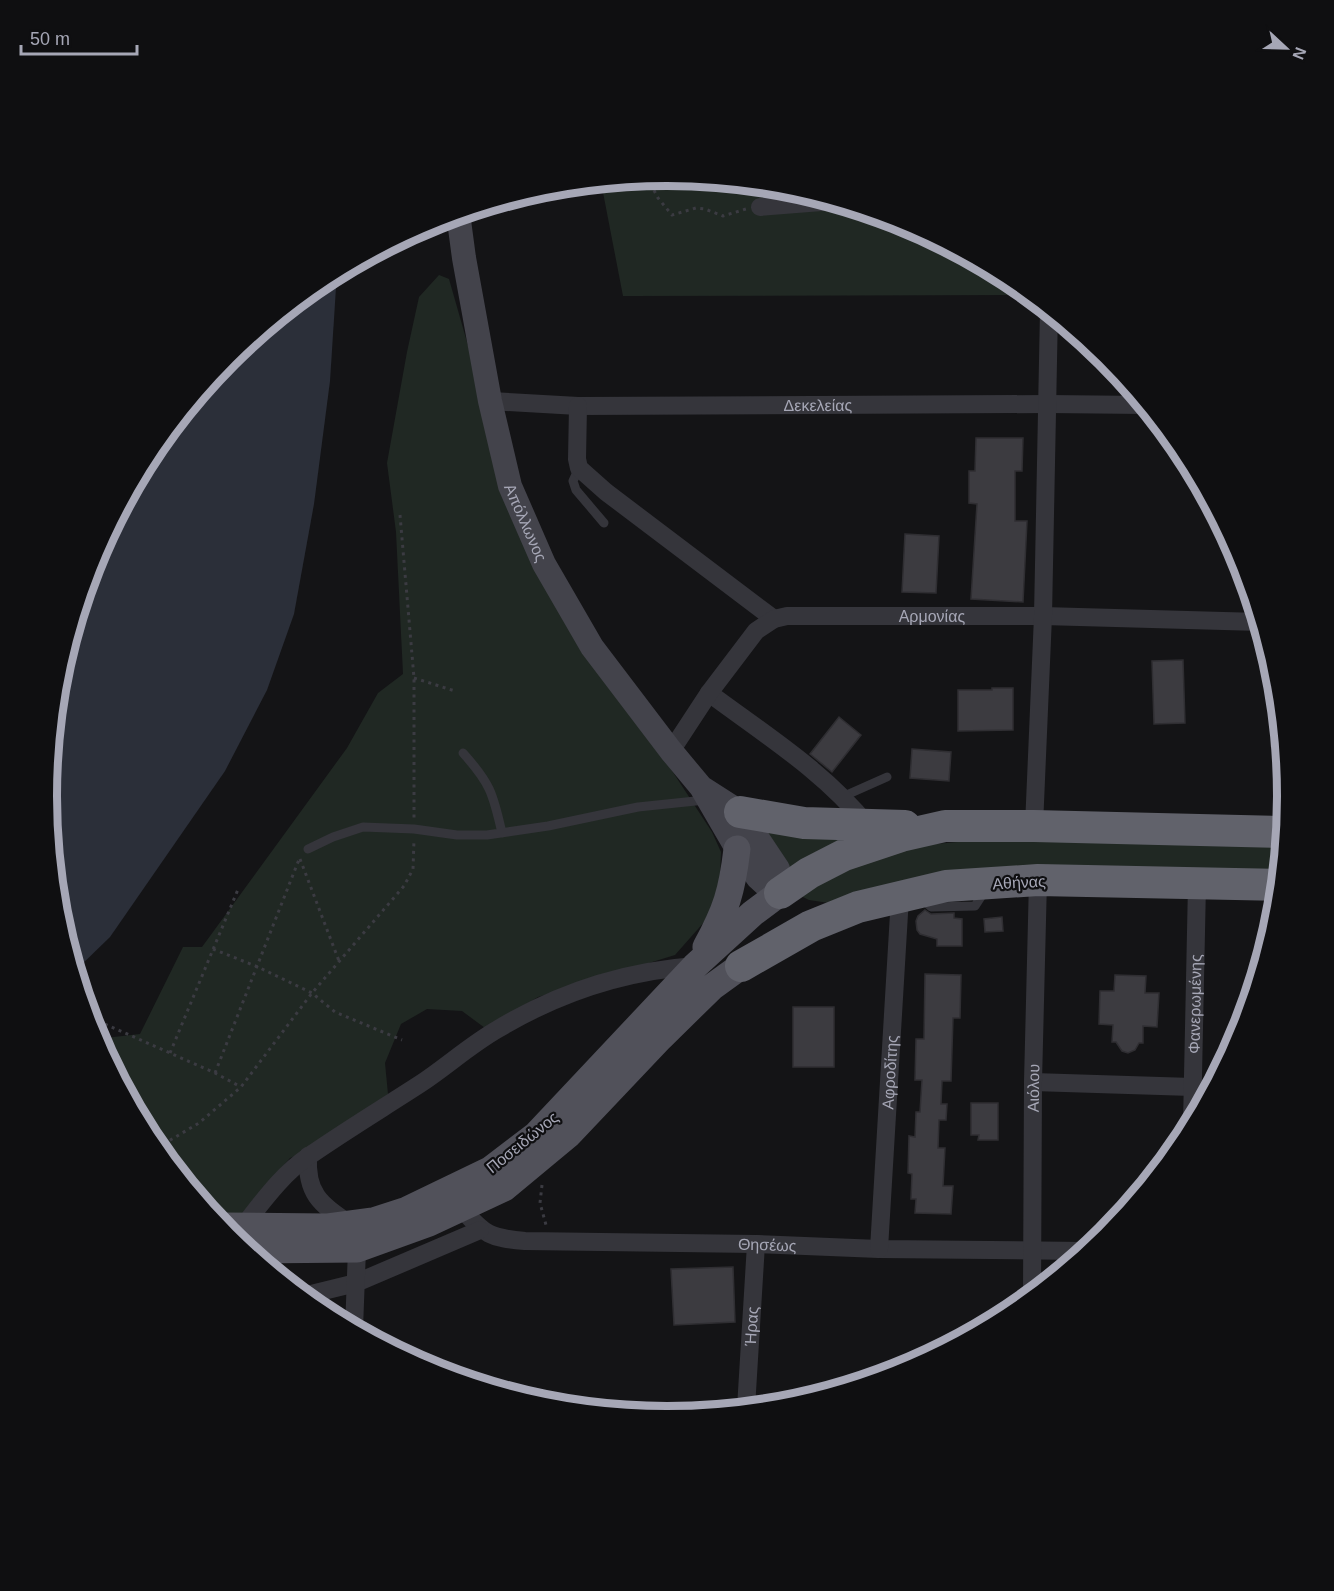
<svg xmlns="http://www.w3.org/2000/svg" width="1334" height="1591" font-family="Arial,sans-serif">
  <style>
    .green { fill: #202823 }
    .water { fill: #2b2f39 }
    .building { fill: #3c3b40; stroke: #2f2e32; stroke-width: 1.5 }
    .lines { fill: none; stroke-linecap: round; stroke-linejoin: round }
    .path { stroke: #3b3b42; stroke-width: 3; stroke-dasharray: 3 4.5; stroke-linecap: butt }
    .lane { stroke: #35353b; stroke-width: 9 }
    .street { stroke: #35353b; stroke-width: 18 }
    .secondary { stroke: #43434b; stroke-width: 24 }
    .primary { stroke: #51515a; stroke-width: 27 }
    .highway { stroke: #61626b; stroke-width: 32 }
    .labels { text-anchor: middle; stroke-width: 4.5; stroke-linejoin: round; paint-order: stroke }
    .street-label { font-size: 16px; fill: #a6a7b6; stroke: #0f0f11 }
    .rim { fill: none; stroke: #a6a7b6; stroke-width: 8 }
  </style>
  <rect width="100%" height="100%" fill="#141416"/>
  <path class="green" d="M667,175L788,187L905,222L1012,280L1031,295L623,296L601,182Z
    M439,275L449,279L471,356L550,584L712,832L721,852L720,876L715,897L705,921L675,955L538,997L485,1028L462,1011L427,1009L401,1024L385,1063L388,1094L324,1145L290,1158L241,1215L211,1213L151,1140L99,1044L105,1038L140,1034L183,947H202L347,748L378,693L403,674L396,532L387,463L407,352L419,297Z
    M752,821L851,834L793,873Z
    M979,840L1282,847L1280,876L829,903L809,900L799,895L818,878L914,846Z"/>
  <path class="water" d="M337,272L330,381L314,504L294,614L267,690L225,771L110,937L75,971L58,916L47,795L58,674L94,558L151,450L228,357L323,279Z"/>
  <path class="building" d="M976,438H1023L1022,471H1015V521H1027L1023,602L971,599L977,504L969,503V471H975Z
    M905,534L939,536L936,593L902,592Z
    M1183,660L1185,723L1154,724L1152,661Z
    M992,688H1013V730L958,731V690H992Z
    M839,717L861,735L832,772L810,754Z
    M912,749L951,752L949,781L910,778Z
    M925,910L931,914L954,913V918L962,919V946H937V939L920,934L917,930L916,921L918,916Z
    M1002,917L1003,931L985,932L984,919Z
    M925,974L961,975L960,1018H953L951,1081H942L941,1104H947L946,1120H939L938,1148H945L943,1186H953L951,1214L915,1213L916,1199H911L912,1174L908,1173L909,1136L915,1137L916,1112H920L922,1080H915L916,1039H924Z
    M1115,975L1146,976L1145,993H1159L1157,1027L1143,1026V1043H1139L1135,1050L1128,1053L1122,1051L1116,1042H1112L1113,1025L1099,1024L1100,991H1114Z
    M793,1007H834V1067H793Z
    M971,1103H998V1140H978L979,1135H971Z
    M733,1267L735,1322L674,1325L671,1269Z"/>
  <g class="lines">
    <path class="path" d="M647,177L658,198L672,215L696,208L705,209L723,216L746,209
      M400,515L414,678V818
      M414,678L455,691
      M300,859L339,961
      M213,949L258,967L312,993L335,1012L402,1040
      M98,1021L215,1073L241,1087
      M170,1053L239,887
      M215,1073L300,857
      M157,1148L199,1123L241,1087L312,993L404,886L413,869L414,840
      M542,1185L540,1203L546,1225"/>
    <path class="lane" d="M579,468L573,481L576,490L604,523
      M463,753C490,783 493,793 502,833
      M842,797L887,777
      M308,849L333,837L363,827L414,829L457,835H487L548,826L638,807L705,800
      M922,899L931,907L975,906L986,889"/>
    <g class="street">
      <path d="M760,207L834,201"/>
      <path id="s1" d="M490,401L578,406L1047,404L1146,405"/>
      <path d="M578,406L577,459L579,468L606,492L774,619"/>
      <path d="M709,693C764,734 825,772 868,826"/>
      <path id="s2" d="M671,751L709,693L756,631L774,619L787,616H1043L1260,622"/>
      <path d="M1034,826L1043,616L1049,310"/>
      <path d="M1033,1082L1192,1087"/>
      <path id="s3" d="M1192,1124L1197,884"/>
      <path d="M308,1156C306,1195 321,1204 351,1225"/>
      <path id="s4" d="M462,1209C485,1235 490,1238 525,1241L756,1244L879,1249L1086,1251"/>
      <path d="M244,1225C263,1201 283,1173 309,1156C345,1131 383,1108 420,1084C446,1067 470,1045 498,1029C558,993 626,971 695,966"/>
      <path id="s5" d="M879,1249L900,897"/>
      <path id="s6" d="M1032,1295L1033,1082L1038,880"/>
      <path d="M303,1296L356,1283L480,1230"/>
      <path d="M354,1329L357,1249"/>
      <path id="s7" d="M746,1408L756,1244"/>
    </g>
    <path class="secondary" id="s8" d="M458,213L464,258L490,401L510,486L544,564L592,647L671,751L701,787L737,849L758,878L770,889L780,893L778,869L740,812L701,787"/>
    <path class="primary" d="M706,947C726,910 732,892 737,849
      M222,1226L328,1227L373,1221L407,1210L490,1170L536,1135L695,966L753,913L780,893
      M247,1250L357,1249L429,1223L504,1188L569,1134L660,1038L712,987L741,966"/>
    <path class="highway" d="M740,812L804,823L905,826
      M780,893L809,873L844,855L901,836L945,826H1034L1284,832
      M741,966L811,926L858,907L946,886L1038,880L1279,885"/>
  </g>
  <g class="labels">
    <g class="street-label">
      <text dy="6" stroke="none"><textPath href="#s1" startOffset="328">Δεκελείας</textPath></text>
      <text dy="6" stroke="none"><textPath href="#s8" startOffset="318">Απόλλωνος</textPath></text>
      <text dy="6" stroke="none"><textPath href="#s2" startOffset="327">Αρμονίας</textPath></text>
      <text transform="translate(1019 882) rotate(-3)" y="6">Αθήνας</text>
      <text dy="6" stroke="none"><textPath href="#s3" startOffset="120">Φανερωμένης</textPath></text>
      <text dy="6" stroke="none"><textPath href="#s5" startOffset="177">Αφροδίτης</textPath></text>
      <text dy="6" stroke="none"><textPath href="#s6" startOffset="207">Αιόλου</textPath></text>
      <text transform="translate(522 1142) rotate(-39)" y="6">Ποσειδώνος</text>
      <text dy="6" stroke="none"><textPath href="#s4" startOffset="316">Θησέως</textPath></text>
      <text dy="6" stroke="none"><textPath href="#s7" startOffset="82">Ήρας</textPath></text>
    </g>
  </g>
  <path d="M0 0H1334V1591H0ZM57 796a610 610 0 1 1 1220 0a610 610 0 1 1-1220 0Z" fill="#0f0f11" fill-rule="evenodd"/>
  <path class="rim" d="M57 796a610 610 0 1 1 1220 0a610 610 0 1 1-1220 0Z"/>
  <g transform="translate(1286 48) rotate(112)" stroke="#0f0f11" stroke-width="4.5" paint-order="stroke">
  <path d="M0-4.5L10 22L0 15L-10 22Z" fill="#a6a7b6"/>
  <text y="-9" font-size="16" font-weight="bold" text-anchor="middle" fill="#a6a7b6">N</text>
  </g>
  <path d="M21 45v9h116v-9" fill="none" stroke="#a6a7b6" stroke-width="3"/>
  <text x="30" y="45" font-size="18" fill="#a6a7b6" stroke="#0f0f11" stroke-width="4.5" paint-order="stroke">50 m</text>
</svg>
